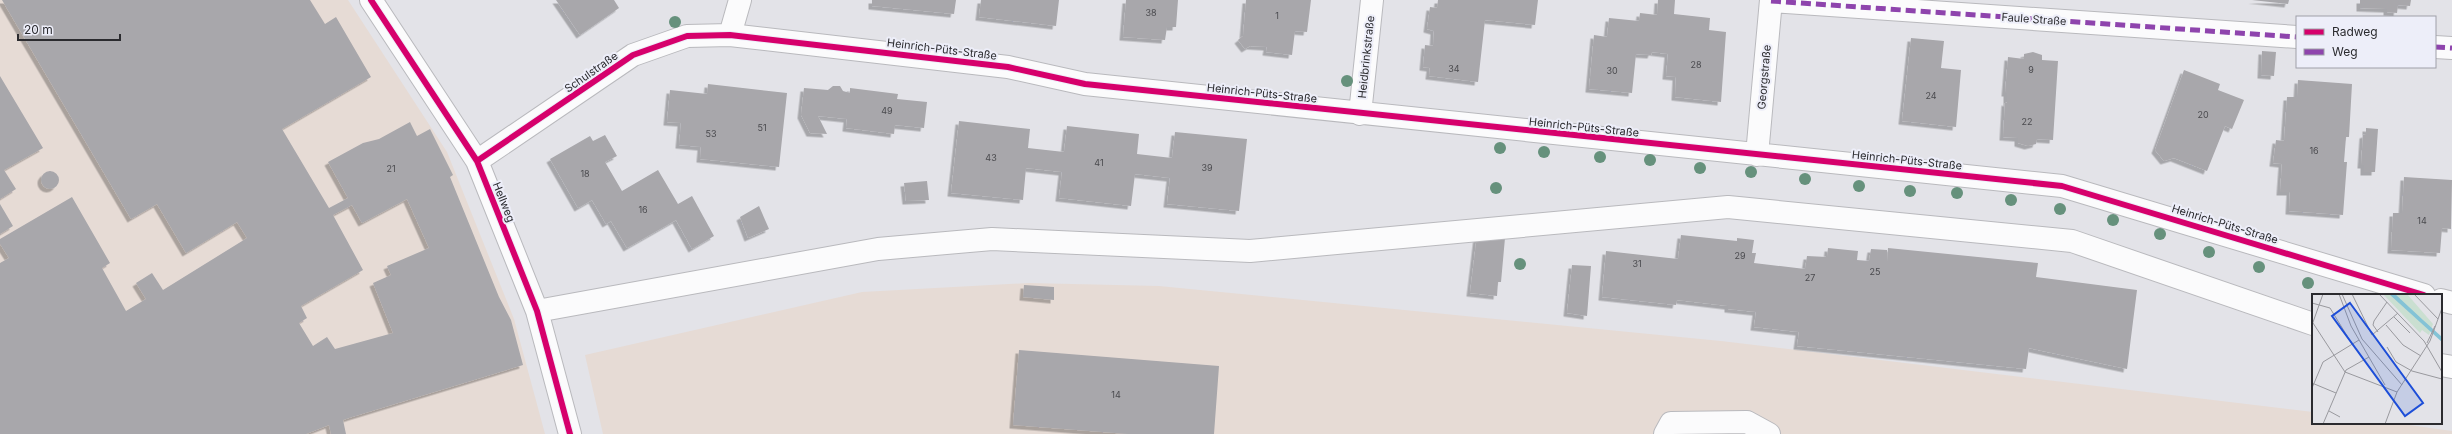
<svg xmlns="http://www.w3.org/2000/svg" width="2452" height="434" font-family="Inter,sans-serif">
  <style>
    .industrial { fill: #e6dbd5 }
    .building { fill: #a8a7ab; fill-rule: evenodd; filter: url(#shadow) }
    .lines { fill: none; stroke-linecap: round; stroke-linejoin: round }
    .minor-casing { stroke: #b9b9bd; stroke-width: 24 }
    .minor { stroke: #fbfbfc; stroke-width: 22 }
    .quiet { stroke: #8e44ad; stroke-width: 5; stroke-dasharray: 10 5; stroke-linecap: butt }
    .cycleway-casing { stroke: #edeef9; stroke-width: 8 }
    .cycleway { stroke: #d6006c; stroke-width: 6 }
    .tree { fill: #66917c }
    .labels { text-anchor: middle; stroke-width: 4; stroke-linejoin: round; paint-order: stroke }
    .number-label { font-size: 9px; fill: #4a4a4e }
    .street-label { font-size: 11px; fill: #2b2b2f; stroke: #edeef9 }
    .inset-road { fill: none; stroke: #99999e; stroke-width: 1 }
    .view { fill: #1d4ed8; fill-opacity: 0.15; stroke: #1d4ed8; stroke-width: 2 }
    .inset-edge { fill: none; stroke: #2b2b2f; stroke-width: 2 }
  </style>
  <defs>
    <filter id="shadow"><feDropShadow dx="-3.5" dy="3.5" stdDeviation="0" flood-color="#0004"/></filter>
  </defs>
  <rect width="100%" height="100%" fill="#e3e3e8"/>
  <path class="industrial" d="M0,0H348L447,152L514,319L545,434H0Z
    M1029,283L1159,286L1721,341L2313,412V423H2395L2452,431V434H603L585,355L862,292Z"/>
  <path class="building" d="M2,0H310L325,24L336,17L371,77L282,129L329,208L348,198L328,162L363,143L379,139L410,122L417,136L430,129L453,175L450,177L499,297L511,320L523,365L352,417L343,420L346,434H331L329,425L306,434H0V263L9,258L0,244V239L72,197L110,263L102,268L126,311L146,299L136,283L152,273L163,290L247,238L237,222L186,253L157,204L131,219ZM407,199L429,248L387,266L391,275L373,283L393,333L335,349L327,337L313,346L299,323L307,318L301,306L363,270L333,215L352,205L362,223Z
    M556,0H614L619,8L580,35Z
    M872,0H956L954,14L872,6Z
    M981,0H1059L1056,26L979,17Z
    M1126,0H1178L1176,27H1167L1165,40L1123,37Z
    M1246,0H1311L1307,32L1295,31L1292,55L1266,52L1267,47L1250,46L1245,49L1238,40L1243,36Z
    M1438,0H1538L1535,25L1485,20L1478,82L1429,76L1430,68L1423,67L1425,45L1433,46L1434,31L1427,29L1430,7L1437,8Z
    M1658,0H1675L1674,14L1710,18L1709,30L1726,32L1721,102L1675,97L1676,77L1666,76L1668,54L1652,52L1651,55L1636,54L1632,93L1589,89L1594,35L1607,37L1609,18L1639,21L1640,13L1657,15Z
    M2252,0H2289L2288,4Z
    M2360,0H2411L2410,6L2398,5L2397,13L2387,12V9L2360,8Z
    M1911,38L1944,41L1941,68L1961,70L1956,127L1902,121Z
    M2262,51L2276,52L2274,76L2261,75Z
    M2033,52L2042,55V60L2058,61L2053,140L2037,139L2036,144L2028,146L2018,143V138L2003,137L2005,102L2007,103V93H2005L2008,57L2024,59V54Z
    M2184,70L2220,84L2218,90L2244,100L2232,129L2225,126L2207,171L2174,158L2164,161L2155,150Z
    M0,76L43,148L4,170L16,189L0,199Z
    M2298,80L2352,84L2349,137H2346L2344,162H2347L2343,215L2289,211L2290,192H2280L2282,164L2273,163L2276,140L2284,141L2287,97H2297Z
    M708,84L787,93L779,167L700,159L701,147L679,145L681,123L667,122L670,90L707,94Z
    M833,86H840L843,91L850,93V88L898,94L897,99L927,102L924,128L895,125L894,134L846,128L847,119L818,116L827,134L810,133L801,115L804,88L828,90Z
    M959,121L1030,129L1028,148L1064,152L1067,126L1139,134L1137,154L1172,158L1175,132L1247,139L1239,211L1167,204L1170,178L1135,174L1131,206L1059,198L1062,172L1026,168L1023,200L951,193Z
    M2366,128L2378,129L2375,172H2364V165H2361L2363,135L2366,134Z
    M605,135L617,156L605,162L622,191L658,170L678,204L692,196L714,236L692,249L676,220L627,248L611,221L606,224L592,200L578,208L550,159L590,136L593,141Z
    M41 180a9 9 0 1 1 18 0a9 9 0 1 1-18 0Z
    M2404,177L2452,180L2451,229L2442,228L2440,253L2391,250L2393,213H2402Z
    M927,181L929,200L906,201L904,183Z
    M0,204L13,226L0,234Z
    M759,206L769,229L748,238L740,217Z
    M1477,235L1505,238L1501,282H1498L1497,296L1470,293Z
    M1681,235L1737,241V238L1754,240L1752,253H1756L1754,263L1805,269L1807,256L1827,257L1828,248L1858,251L1857,260L1869,261L1871,249L1887,250V262L1888,248L2038,263L2036,277L2137,290L2127,369L2029,348L2026,369L1797,346L1799,332L1754,327L1756,312L1728,309V306L1677,300L1676,305L1602,297L1606,251L1678,259Z
    M1572,265L1591,266L1587,316L1567,313Z
    M1024,285L1054,287V300L1023,297Z
    M1019,350L1219,366L1214,434H1128L1013,425Z"/>
  <g class="lines">
    <defs>
      <path id="minor" d="M371,0L477,161L537,311L570,434
        M1771,1L2297,37
        M730,35L740,0
        M2435,47L2452,48
        M1360,114L1372,0
        M1757,155L1771,0
        M477,161L633,55L687,36L730,35L1008,67L1085,84L2062,186L2424,295
        M2441,300L2452,303
        M537,311L878,249L992,239L1250,251L1728,207L2072,241L2313,324
        M2441,365L2452,367
        M1665,434L1671,423L1747,422L1769,434"/>
    </defs>
    <use href="#minor" class="minor-casing"/>
    <use href="#minor" class="minor"/>
    <path class="quiet" d="M1771,1L2297,37
      M2435,47L2452,48"/>
    <defs>
      <path id="cycleway" d="M371,0L477,161L537,311L570,434
        M477,161L633,55L687,36L730,35L1008,67L1085,84L2062,186L2424,295"/>
    </defs>
    <use href="#cycleway" class="cycleway-casing"/>
    <use href="#cycleway" class="cycleway"/>
  </g>
  <g class="tree">
    <circle cx="675" cy="22" r="6"/>
    <circle cx="1347" cy="81" r="6"/>
    <circle cx="1500" cy="148" r="6"/>
    <circle cx="1544" cy="152" r="6"/>
    <circle cx="1600" cy="157" r="6"/>
    <circle cx="1650" cy="160" r="6"/>
    <circle cx="1700" cy="168" r="6"/>
    <circle cx="1751" cy="172" r="6"/>
    <circle cx="1805" cy="179" r="6"/>
    <circle cx="1859" cy="186" r="6"/>
    <circle cx="1496" cy="188" r="6"/>
    <circle cx="1910" cy="191" r="6"/>
    <circle cx="1957" cy="193" r="6"/>
    <circle cx="2011" cy="200" r="6"/>
    <circle cx="2060" cy="209" r="6"/>
    <circle cx="2113" cy="220" r="6"/>
    <circle cx="2160" cy="234" r="6"/>
    <circle cx="2209" cy="252" r="6"/>
    <circle cx="1520" cy="264" r="6"/>
    <circle cx="2259" cy="267" r="6"/>
    <circle cx="2308" cy="283" r="6"/>
  </g>
  <g class="labels">
    <g class="number-label">
      <text x="1151" y="16">38</text>
      <text x="1277" y="19">1</text>
      <text x="1696" y="68">28</text>
      <text x="1454" y="72">34</text>
      <text x="2031" y="73">9</text>
      <text x="1612" y="74">30</text>
      <text x="1931" y="99">24</text>
      <text x="887" y="114">49</text>
      <text x="2203" y="118">20</text>
      <text x="2027" y="125">22</text>
      <text x="762" y="131">51</text>
      <text x="711" y="137">53</text>
      <text x="2314" y="154">16</text>
      <text x="991" y="161">43</text>
      <text x="1099" y="166">41</text>
      <text x="1207" y="171">39</text>
      <text x="391" y="172">21</text>
      <text x="585" y="177">18</text>
      <text x="643" y="213">16</text>
      <text x="2422" y="224">14</text>
      <text x="1740" y="259">29</text>
      <text x="1637" y="267">31</text>
      <text x="1875" y="275">25</text>
      <text x="1810" y="281">27</text>
      <text x="1116" y="398">14</text>
    </g>
    <g class="street-label">
      <text transform="translate(2034 19) rotate(4)" y="4">Faule Straße</text>
      <text transform="translate(942 49) rotate(7)" y="4">Heinrich-Püts-Straße</text>
      <text transform="translate(1366 57) rotate(-84)" y="4">Heidbrinkstraße</text>
      <text transform="translate(591 72) rotate(-35)" y="4">Schulstraße</text>
      <text transform="translate(1764 77) rotate(-85)" y="4">Georgstraße</text>
      <text transform="translate(1262 93) rotate(6)" y="4">Heinrich-Püts-Straße</text>
      <text transform="translate(1584 127) rotate(6)" y="4">Heinrich-Püts-Straße</text>
      <text transform="translate(1907 160) rotate(6)" y="4">Heinrich-Püts-Straße</text>
      <text transform="translate(504 202) rotate(68)" y="4">Hellweg</text>
      <text transform="translate(2225 224) rotate(17)" y="4">Heinrich-Püts-Straße</text>
    </g>
  </g>
  <g transform="translate(2312 294)">
    <rect width="130" height="130" fill="#e3e3e8"/>
    <path d="M71,0H95L121,30L117,41L110,36L108,39Z" fill="#cadfd1"/>
    <path d="M77,0H83L111,26L130,43V48Z" fill="#84c3d6"/>
    <path class="inset-road" d="M27,0L39,32L73,91M30,0L50,45L90,91M40,0L60,41L86,19M67,0L112,47L130,78M102,0L126,25M0,9L18,14L40,50M82,23L98,39M1,29L33,78L85,98M0,31L11,0M74,31L91,51L109,62M66,38L61,31L62,27L75,8M115,49L123,32M75,53L84,68L100,77L130,85M0,89L24,99M0,94L11,68L47,46M17,117L28,123M11,130L34,76L57,63M73,130L85,98L118,47L130,14"/>
    <path class="view" d="M38,9L111,109L93,122L20,22Z"/>
    <rect width="130" height="130" class="inset-edge"/>
  </g>
  <rect x="2296" y="16" width="140" height="52" fill="#edeef9" stroke="#9fa0a8"/>
  <rect x="2304" y="29" width="20" height="6" fill="#d6006c" stroke="#9fa0a8"/>
  <text x="2332" y="36" font-size="12" fill="#2b2b2f">Radweg</text>
  <rect x="2304" y="49" width="20" height="6" fill="#8e44ad" stroke="#9fa0a8"/>
  <text x="2332" y="56" font-size="12" fill="#2b2b2f">Weg</text>
  <path d="M18 34v6h102v-6" fill="none" stroke="#2b2b2f" stroke-width="2"/>
  <text x="24" y="34" font-size="12" fill="#2b2b2f" stroke="#edeef9" stroke-width="3" paint-order="stroke">20 m</text>
</svg>
